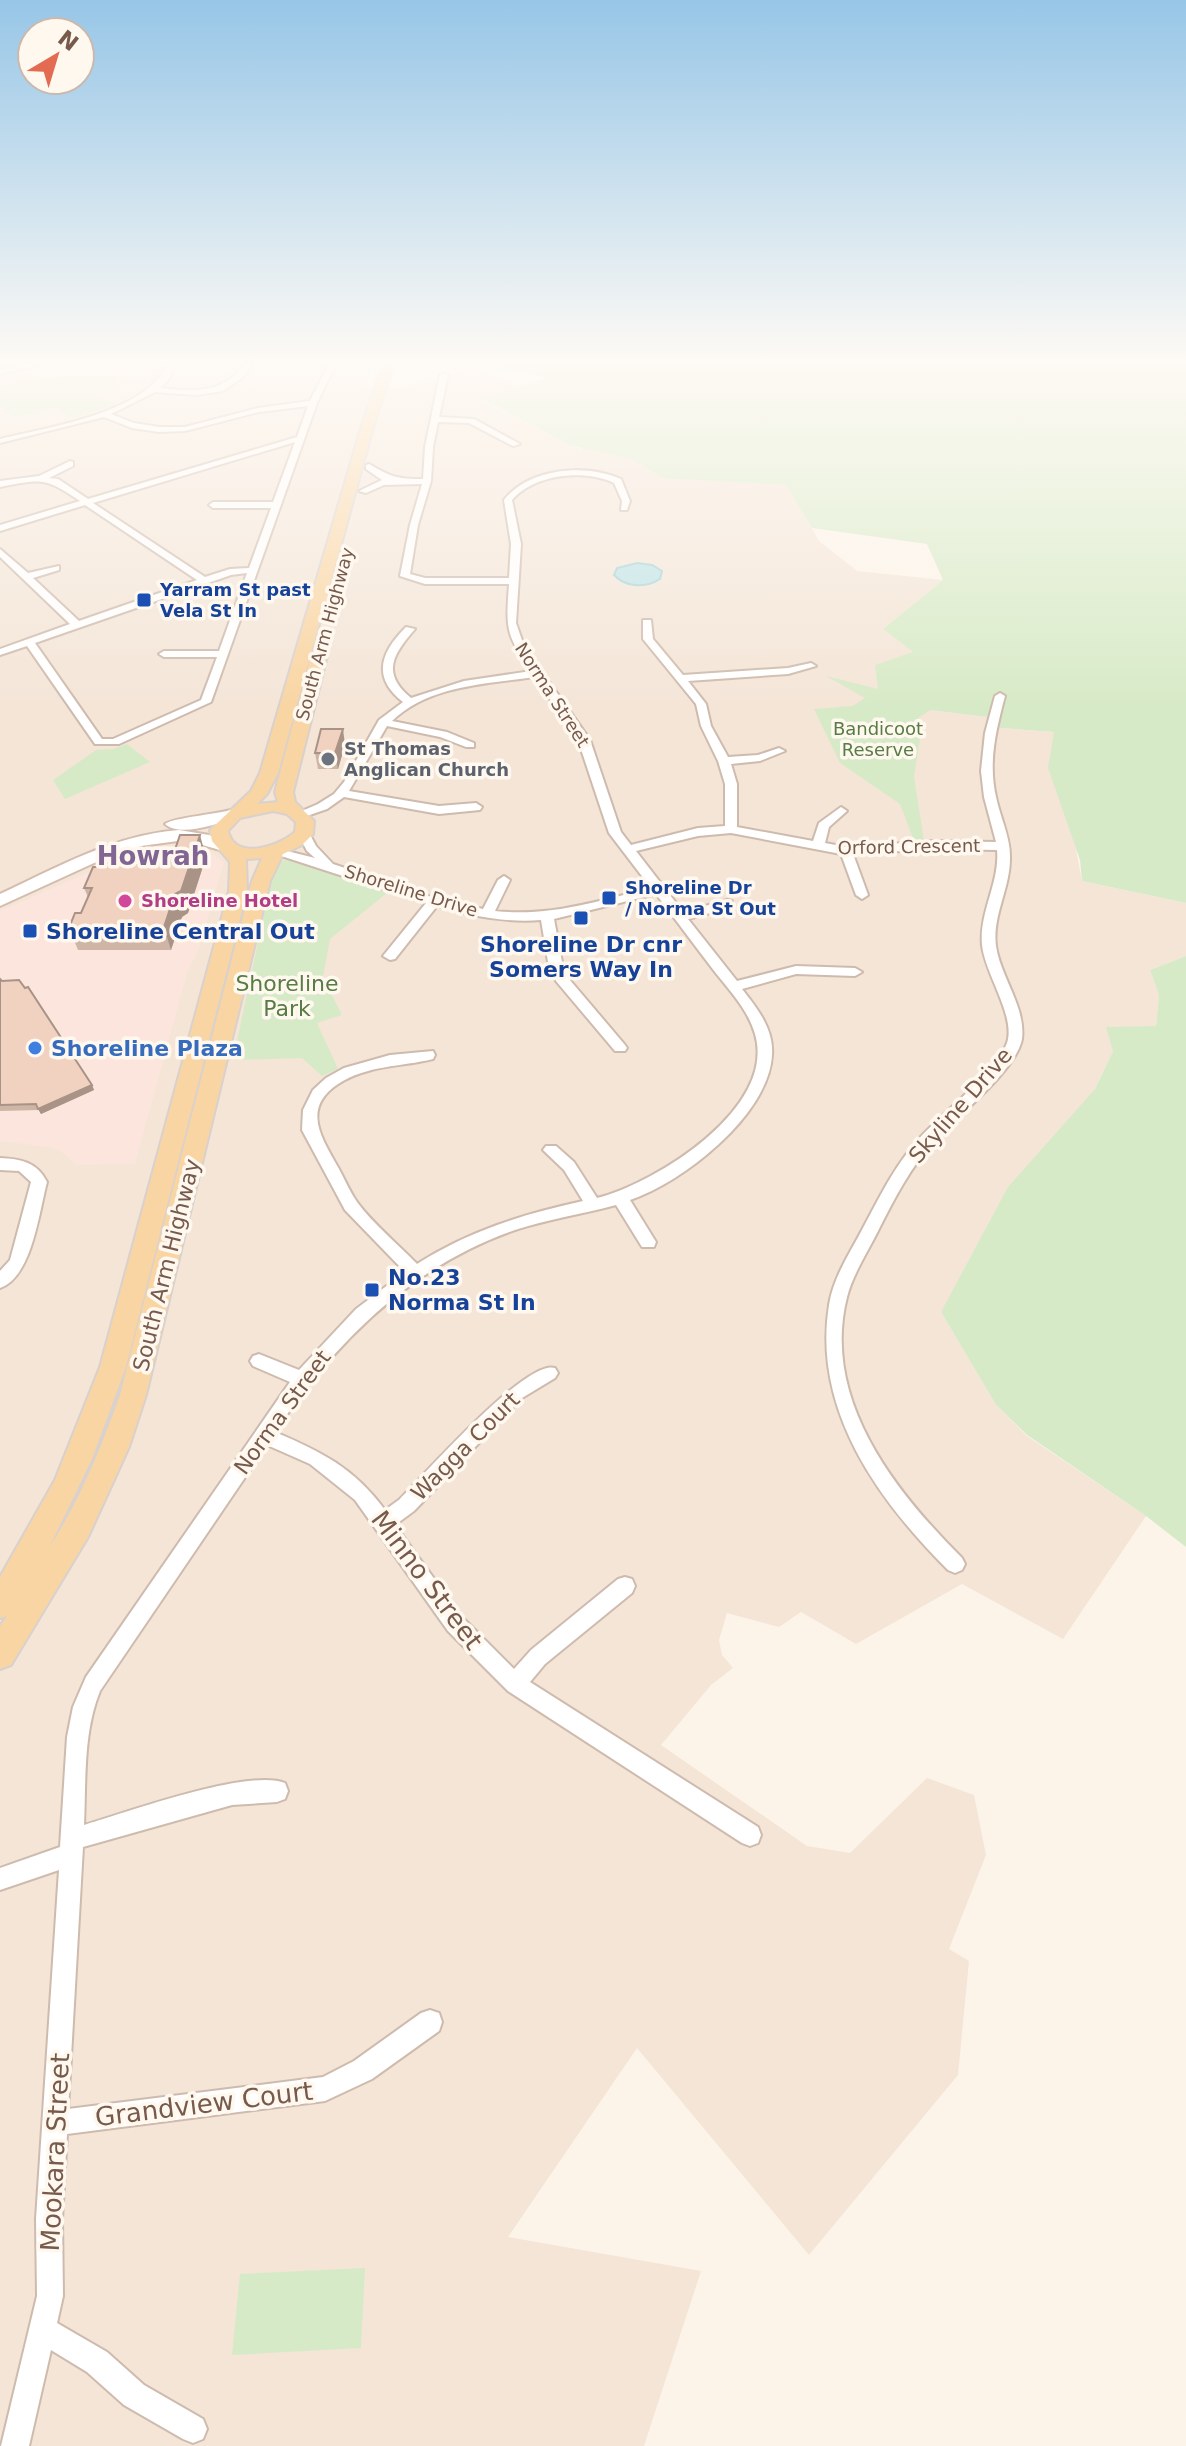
<svg xmlns="http://www.w3.org/2000/svg" width="1186" height="2446" font-family="'DejaVu Sans',sans-serif">
  <style>
    .residential { fill: #f4e5d7 }
    .commercial { fill: #fce5dd }
    .green { fill: #d7eac7 }
    .water { fill: #bde2e6; stroke: #a3d2d8; stroke-width: 2 }
    .lines { fill: none; stroke-linecap: round; stroke-linejoin: round }
    .street-casing { stroke: #cebbae; stroke-width: 4 }
    .secondary-casing { stroke: #d4bdae; stroke-width: 4 }
    .primary-casing { stroke: #d9d1cd; stroke-width: 4 }
    .street { fill: #fff; fill-rule: evenodd }
    .secondary { fill: #fff; fill-rule: evenodd }
    .primary { fill: #f9d5a3; fill-rule: evenodd }
    .wall { fill: #cfb5a6 }
    .shaded-wall { fill: #a99387 }
    .building { fill: #f1d2c1; stroke: #a99387; stroke-width: 2 }
    .transit-dot { fill: #1a4fb4; stroke: #fff8ef; stroke-width: 3 }
    .worship-dot { fill: #6b7280; stroke: #fff8ef; stroke-width: 3 }
    .hotel-dot { fill: #d1479c; stroke: #fff8ef; stroke-width: 3 }
    .shop-dot { fill: #3f7fe0; stroke: #fff8ef; stroke-width: 3 }
    .labels { text-anchor: middle; stroke-width: 7; stroke-linejoin: round; paint-order: stroke }
    .far-transit-label { font-size: 18px; font-weight: bold; fill: #164399; stroke: #fff8ef; text-anchor: start }
    .far-street-label { font-size: 18px; fill: #775a4c; stroke: #fff8ef }
    .far-park-label { font-size: 18px; fill: #577c44; stroke: #fff8ef }
    .far-worship-label { font-size: 18px; font-weight: bold; fill: #5b616d; stroke: #fff8ef; text-anchor: start }
    .far-hotel-label { font-size: 18px; font-weight: bold; fill: #b23c85; stroke: #fff8ef; text-anchor: start }
    .transit-label { font-size: 22px; font-weight: bold; fill: #164399; stroke: #fff8ef; text-anchor: start }
    .park-label { font-size: 22px; fill: #577c44; stroke: #fff8ef }
    .shop-label { font-size: 22px; font-weight: bold; fill: #366cbe; stroke: #fff8ef; text-anchor: start }
    .street-label { font-size: 22px; fill: #775a4c; stroke: #fff8ef }
    .far-district-label { font-size: 26px; font-weight: bold; fill: #816592; stroke: #fff8ef }
    .near-street-label { font-size: 26px; fill: #775a4c; stroke: #fff8ef }
  </style>
  <rect width="100%" height="100%" fill="#fcf4e9"/>
  <path class="residential" d="M0,364H373L366,388H402L472,366L519,387L482,400L579,449L637,431L774,462L819,541L857,571L943,580L883,629L913,652L931,710L987,717L1000,728L1054,732L1082,881L1186,903V956L1150,970L1159,995L1156,1026L1113,1051L1095,1089L941,1312L996,1405L1027,1436L1146,1516L1063,1639L962,1584L856,1644L801,1612L779,1627L727,1613L719,1640L722,1655L733,1668L711,1685L661,1745L807,1846L850,1853L927,1778L974,1795L986,1855L949,1949L969,1961L958,2075L809,2255L637,2048L508,2237L701,2271L644,2446H0Z"/>
  <path class="commercial" d="M150,846L206,849L224,862L198,952L188,970L135,1164L76,1165L65,1154L53,1148L0,1141V911Z"/>
  <path class="green" d="M491,364H1186V903L1082,881L1080,860L1048,768L1054,732L1000,728L987,717L930,710L918,718L922,725L914,777L924,841H914L900,804L840,763L814,709L853,706L865,698L826,676L878,689L875,665L913,652L883,629L943,580L927,544L812,528L786,485L662,478L633,459L572,446L482,399L546,378Z
    M72,376H119L116,383H154L114,385L92,396L120,404L72,418L55,407L16,418L0,406V387L33,379Z
    M127,744L150,762L65,799L53,780L96,750L113,749Z
    M284,860L296,861L387,893L330,939L323,977L342,1015L317,1023L338,1069L322,1076L302,1058L233,1060L270,885L277,865Z
    M1186,956V1547L1146,1516L1027,1435L996,1405L941,1312L1008,1187L1095,1089L1113,1051L1106,1027L1156,1026L1159,995L1150,970Z
    M365,2268L361,2348L232,2355L240,2274Z"/>
  <path class="water" d="M637,563L652,565L662,571L660,579C646,588 626,588 614,575L617,568Z"/>
  <g class="lines">
    <defs>
      <path id="street" d="M26,364H42L0,374V370Z
        M168,364H175L168,380L160,388C193,392 224,394 245,364H252L243,377L223,391L196,395L155,392L111,414L134,423L159,427H185L258,408L310,401L329,364H336L317,403L211,702L119,744H95L27,646L0,655V649L70,624L0,557V549L28,573L59,566V570L33,578L79,621L197,580L85,505L0,531V525L80,501C44,477 42,479 0,487V481L39,476L70,461L73,462V466L49,478L58,479L88,499L297,437L308,406L259,412L185,431L159,432L132,428L104,417L0,443V439C50,427 145,413 168,364ZM295,442L273,502H213L209,505L213,508H271L249,568L230,569L205,577L93,503ZM247,573L219,651H164L159,654L164,657H217L201,700L113,739H102L35,643L231,575Z
        M444,373L448,375L439,417L474,419L520,444L513,446L469,423L438,422L433,447L431,481L418,525L410,574L425,578H509L511,544L504,500C529,468 585,463 621,479L630,501L627,510H621L622,501L614,483C584,469 535,474 512,500L521,544L516,623L524,646L590,740L621,832L631,845L698,828L725,826V784L718,761L701,726L696,704L643,639V620H651L653,639L683,675L788,668L811,663L816,666L788,674L688,681L706,704L711,726L728,757L758,755L779,748L785,751L760,761L731,764L737,784V827L813,841L819,823L841,807L847,811L829,827L825,843L846,847L934,841L996,842L984,797L981,771L985,733L995,696L1000,693L1005,696C996,730 988,762 996,797C1000,817 1010,836 1010,856C1011,887 992,915 996,946C1000,976 1026,1007 1022,1039C1017,1069 958,1116 936,1139C911,1166 894,1199 878,1231C867,1253 853,1274 847,1297C821,1399 895,1491 962,1558L965,1564L962,1570L955,1573L948,1570C879,1501 812,1410 829,1305C833,1278 850,1253 863,1228C879,1198 894,1167 917,1141C938,1116 997,1072 1007,1043C1016,1016 985,974 982,945C979,912 1000,882 997,850L934,849L853,854L868,895L862,899L856,895L841,854L731,833L698,836L636,851L683,912L727,900L732,901V907L688,919L737,981L796,966L855,968L862,972L855,976L796,974L742,989C757,1008 774,1029 772,1055C769,1115 682,1183 630,1200L656,1242L654,1247H642L616,1205C583,1214 548,1219 515,1230C411,1266 334,1343 275,1432C322,1452 354,1468 385,1510L400,1499C423,1476 527,1358 555,1368L558,1373L555,1378L522,1398L414,1511L395,1525L462,1617L514,1669L531,1650L618,1579L625,1577L632,1579L635,1586L632,1593L545,1664L530,1682L758,1827L761,1835L758,1843L750,1846L742,1843L508,1691L448,1631L355,1500L310,1464L267,1445L100,1691C83,1732 86,1781 84,1825C125,1813 249,1768 285,1783L288,1791L285,1799L277,1802L232,1805L83,1847L68,2109L323,2077L354,2061L421,2013L430,2010L439,2013L442,2022L439,2031L372,2079L325,2101L67,2134L62,2219L63,2296L57,2323L107,2352L144,2385L203,2419L207,2429L203,2439L193,2443L183,2439L124,2405L87,2372L51,2350L29,2446H1L37,2296L36,2219L59,1870L0,1890V1868L60,1847L67,1737L73,1707L86,1677L290,1382L253,1366L250,1361L253,1356L259,1354L299,1370L356,1309L405,1272L345,1210L302,1130L303,1110L313,1090L326,1078L344,1068L390,1055L433,1051L435,1055L433,1059C401,1067 367,1065 338,1084C300,1109 323,1140 339,1169C345,1180 350,1192 357,1202C373,1224 398,1244 417,1264C469,1231 523,1214 583,1201L564,1170L543,1150L546,1146H556L574,1162L597,1198C656,1183 777,1108 755,1034C748,1010 731,992 715,972C695,946 676,920 656,894L554,919L562,962L569,979L625,1045L627,1048L625,1051H615L556,981L548,962L541,920C506,923 471,916 437,906L395,959L390,960L383,956L426,903L269,852L275,848L315,858L307,851L298,834L304,830L308,831L316,846L333,864L428,896L483,909L498,880L504,876L510,880L495,911C549,917 599,901 651,888L609,833L578,740L535,677C487,684 429,685 392,721L447,732L474,743V747H466L440,737L387,726L349,791L439,806L476,803L482,807L480,810L439,814L344,797L327,809L301,818L295,814L318,804L334,794L344,782L379,720L403,702C371,677 381,652 406,627L415,629C394,653 380,673 411,698L464,681L531,671C505,634 506,628 509,584H425L400,576L410,525L422,484L384,485L366,493L359,491L382,480L366,469V465L369,464C391,477 397,479 423,479L425,447L440,375Z
        M0,1158C21,1159 37,1162 47,1182C39,1212 32,1277 0,1288V1271L10,1260L31,1182L19,1171L0,1170Z"/>
      <path id="secondary" d="M231,810L237,812V818C217,823 181,838 165,824C172,818 217,814 231,810Z
        M179,830L209,835L235,847L227,852L185,840L141,846L94,863L0,906V894C58,867 114,835 179,830Z"/>
      <path id="primary" d="M383,364H394L373,428L278,773L267,794L257,804L278,802L275,792L311,656L314,653H324L327,656L293,792L295,802L314,821L313,834L302,845L283,854L270,881L146,1395L129,1447L88,1537L11,1665L0,1669V1626L7,1616L0,1618V1577L55,1480L100,1367L229,891L230,862L212,841L210,830L251,791L260,773L361,428ZM273,811L287,814L296,822L295,832C278,847 235,861 228,831L240,818ZM262,858L252,881L120,1395C101,1448 80,1500 49,1548L92,1459L126,1367L247,891L246,859Z"/>
    </defs>
    <use href="#street" class="street-casing"/>
    <use href="#secondary" class="secondary-casing"/>
    <use href="#primary" class="primary-casing"/>
    <use href="#street" class="street"/>
    <use href="#secondary" class="secondary"/>
    <use href="#primary" class="primary"/>
  </g>
  <path class="wall" d="M345,745L338,769H318L315,753Z
    M206,857L188,913L182,917L171,950H78L69,928L81,913L88,897L84,888L170,864Z
    M0,979L92,1085L94,1090L41,1114L39,1110L0,1111Z"/>
  <path class="shaded-wall" d="M343,729L345,745L338,769L335,753Z
    M200,835L206,857L188,913L182,917L171,950L164,927L175,894Z
    M92,1085L94,1090L41,1114L38,1109Z"/>
  <path class="building" d="M321,729H343L335,753H315Z
    M180,835H200L181,891L175,894L164,927L69,928L75,913H81L92,888H84L93,867H100L101,863L170,864Z
    M0,979L2,981L19,980L25,988L28,987L92,1085L38,1109L36,1104L0,1105Z"/>
  <linearGradient id="sky" x2="0" y2="1"><stop stop-color="#97c6e7"/><stop offset="0.51" stop-color="#fefaf5"/><stop offset="1" stop-color="#fefaf5" stop-opacity="0"/></linearGradient>
  <rect width="1186" height="707" fill="url(#sky)"/>
  <g class="transit-dot">
    <rect x="136" y="592" width="16" height="16" rx="4"/>
    <rect x="601" y="890" width="16" height="16" rx="4"/>
    <rect x="573" y="910" width="16" height="16" rx="4"/>
    <rect x="22" y="923" width="16" height="16" rx="4"/>
    <rect x="364" y="1282" width="16" height="16" rx="4"/>
  </g>
  <circle class="worship-dot" cx="328" cy="759" r="8"/>
  <circle class="hotel-dot" cx="125" cy="901" r="8"/>
  <circle class="shop-dot" cx="35" cy="1048" r="8"/>
  <g class="labels">
    <g class="far-transit-label">
      <text x="160" y="596">Yarram St past<tspan x="160" dy="21">Vela St In</tspan></text>
      <text x="625" y="894">Shoreline Dr<tspan x="625" dy="21">/ Norma St Out</tspan></text>
    </g>
    <g class="far-street-label">
      <text transform="translate(325 634) rotate(-75)" y="6">South Arm Highway</text>
      <text transform="translate(552 695) rotate(57)" y="6">Norma Street</text>
      <text transform="translate(909 847) rotate(-1)" y="6">Orford Crescent</text>
      <text transform="translate(411 891) rotate(17)" y="6">Shoreline Drive</text>
    </g>
    <g class="far-park-label">
      <text x="878" y="735">Bandicoot<tspan x="878" dy="21">Reserve</tspan></text>
    </g>
    <g class="far-worship-label">
      <text x="344" y="755">St Thomas<tspan x="344" dy="21">Anglican Church</tspan></text>
    </g>
    <g class="far-hotel-label">
      <text x="141" y="907">Shoreline Hotel</text>
    </g>
    <g class="transit-label">
      <text x="46" y="939">Shoreline Central Out</text>
      <text x="581" y="952" text-anchor="middle">Shoreline Dr cnr<tspan x="581" dy="25">Somers Way In</tspan></text>
      <text x="388" y="1285">No.23<tspan x="388" dy="25">Norma St In</tspan></text>
    </g>
    <g class="park-label">
      <text x="287" y="991">Shoreline<tspan x="287" dy="25">Park</tspan></text>
    </g>
    <g class="shop-label">
      <text x="51" y="1056">Shoreline Plaza</text>
    </g>
    <g class="street-label">
      <text transform="translate(960 1105) rotate(-49)" y="8">Skyline Drive</text>
      <text transform="translate(166 1265) rotate(-76)" y="8">South Arm Highway</text>
      <text transform="translate(282 1412) rotate(-54)" y="8">Norma Street</text>
      <text transform="translate(465 1446) rotate(-45)" y="8">Wagga Court</text>
    </g>
    <g class="far-district-label">
      <text x="153" y="865">Howrah</text>
    </g>
    <g class="near-street-label">
      <text transform="translate(427 1580) rotate(53)" y="9">Minno Street</text>
      <text transform="translate(204 2104) rotate(-7)" y="9">Grandview Court</text>
      <text transform="translate(55 2152) rotate(-87)" y="9">Mookara Street</text>
    </g>
  </g>
  <g transform="translate(56 56) rotate(38)"><circle r="38" fill="#fff8ef" stroke="#c9b9ae" stroke-width="2"/>
  <path d="M0-6L14 30L0 20L-14 30Z" fill="#e36b51"/>
  <text y="-12" font-size="22" font-weight="bold" text-anchor="middle" fill="#775a4c">N</text>
  </g>
</svg>
